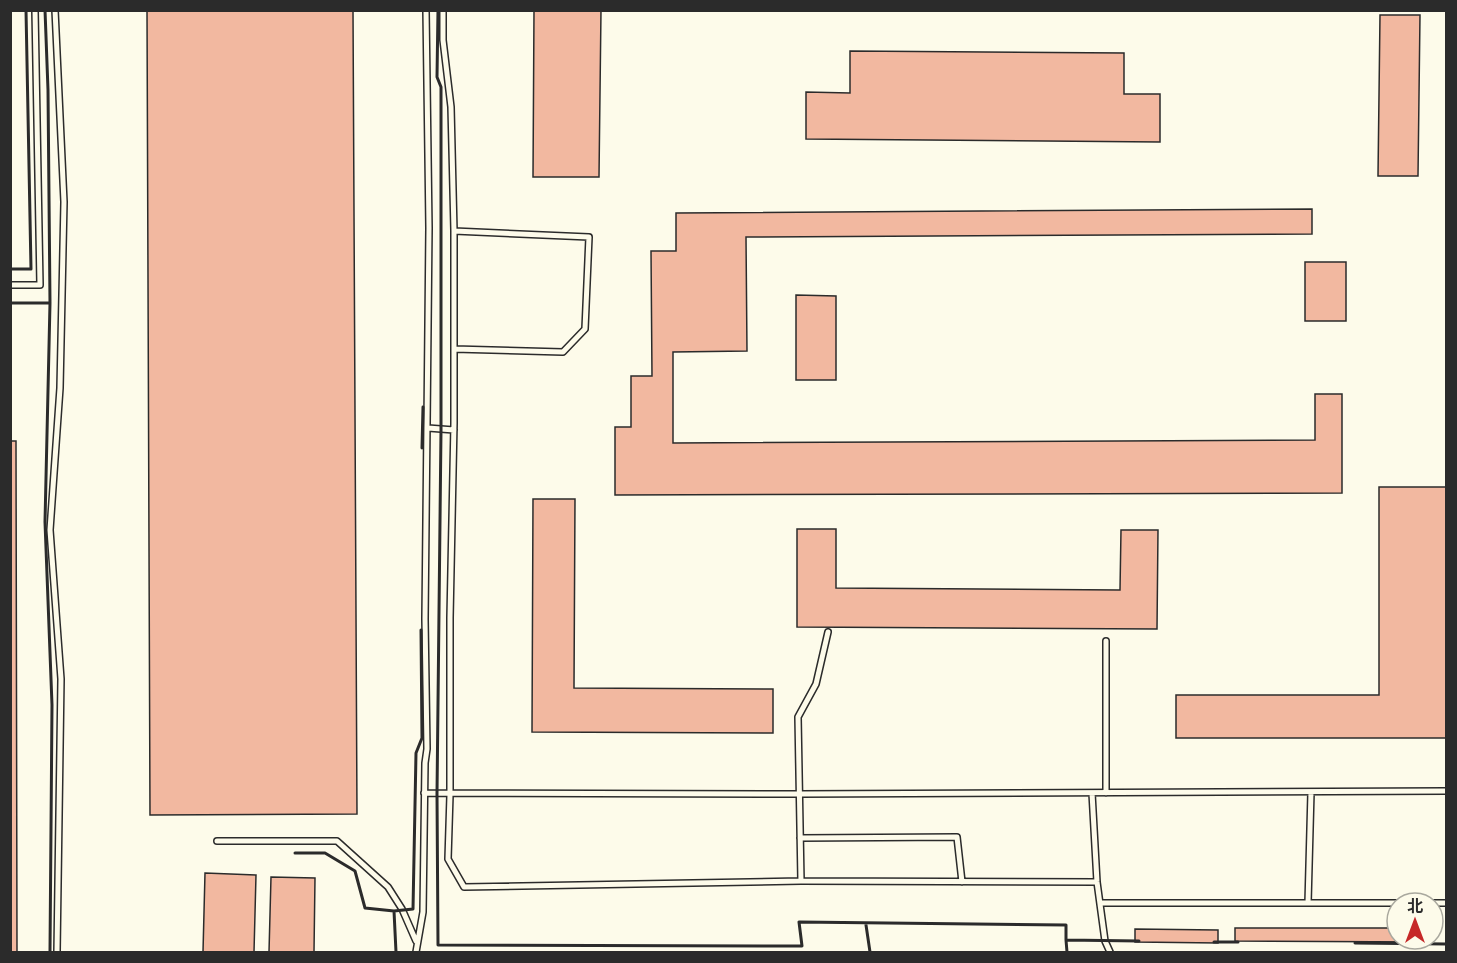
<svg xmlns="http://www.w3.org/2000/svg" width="1457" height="963" font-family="'Roboto Serif','Noto Sans SC',serif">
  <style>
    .building { fill: #f2b8a0; stroke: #2b2b2b; stroke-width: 1.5 }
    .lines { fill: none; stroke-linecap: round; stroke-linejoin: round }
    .lane-casing { stroke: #2b2b2b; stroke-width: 8 }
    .lane { stroke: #fdfbea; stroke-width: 5 }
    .wall { stroke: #2b2b2b; stroke-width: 3 }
  </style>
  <rect width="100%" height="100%" fill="#fdfbea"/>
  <path class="building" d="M147,10H353L357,814L150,815Z
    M534,10H601L599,177H533Z
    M1380,15H1420L1418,176H1378Z
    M850,51L1124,53V94H1160V142L806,139V92L850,93Z
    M1312,209V234L746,237L747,351L673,352V443L1315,440V394H1342V493L615,495V427H631V376H652L651,251H676V213Z
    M1305,262H1346V321H1305Z
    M796,295L836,296V380H796Z
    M10,441H16L17,952H10Z
    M1379,487H1446V738H1176V695H1379Z
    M533,499H575L574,688L773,689V733L532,732Z
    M797,529H836V588L1120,590L1121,530H1158L1157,629L797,627Z
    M205,873L256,875L254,952H203Z
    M271,877L315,878L314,952H269Z
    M1235,928H1397V939H1426V942L1235,941Z
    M1135,929L1218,930V943L1135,942Z"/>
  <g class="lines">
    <defs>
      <path id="lane" d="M55,10L64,202L60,388L50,530L61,679L57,952
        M443,10V40L451,107L454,231V423L450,618V795L448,859L464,887L801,881L1097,882
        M454,231L589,237L585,329L563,352L454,349
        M10,285H40L35,10
        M428,428L454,430
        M1106,641V793
        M424,793L800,794L1446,791
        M1092,793L1097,882L1105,941L1110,952
        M800,838L957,837L962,882
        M217,841H337L388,887L402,909L416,941
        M801,881L798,717L816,684L828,632
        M1100,903H1397
        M1308,903L1311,792
        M1433,903H1446
        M416,952L423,912L425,763L427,749L425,619L429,228L426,10"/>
    </defs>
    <use href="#lane" class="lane-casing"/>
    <use href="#lane" class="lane"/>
    <path class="wall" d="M45,10L48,90L50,303L45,522L52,705L50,952
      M438,10L437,77L441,87V430L437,794L438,945L802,946L799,922L1066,925V940L1139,941
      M10,269H31L26,10
      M10,303H50
      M422,448L423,407
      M295,853H325L355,871L365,908L394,911L396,952
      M394,911L413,909L416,753L422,738L421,630
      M866,925L870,952
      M1066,940L1067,952
      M1214,942H1238
      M1355,943L1446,944"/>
  </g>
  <rect width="1457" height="963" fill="none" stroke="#2b2b2b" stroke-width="24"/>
  <g transform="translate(1415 921)"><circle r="28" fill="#fdfbea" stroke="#a9a89e" stroke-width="1.5"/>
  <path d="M0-4.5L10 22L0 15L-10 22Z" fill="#c62828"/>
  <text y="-9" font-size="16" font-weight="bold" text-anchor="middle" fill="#2b2b2b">北</text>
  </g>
</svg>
